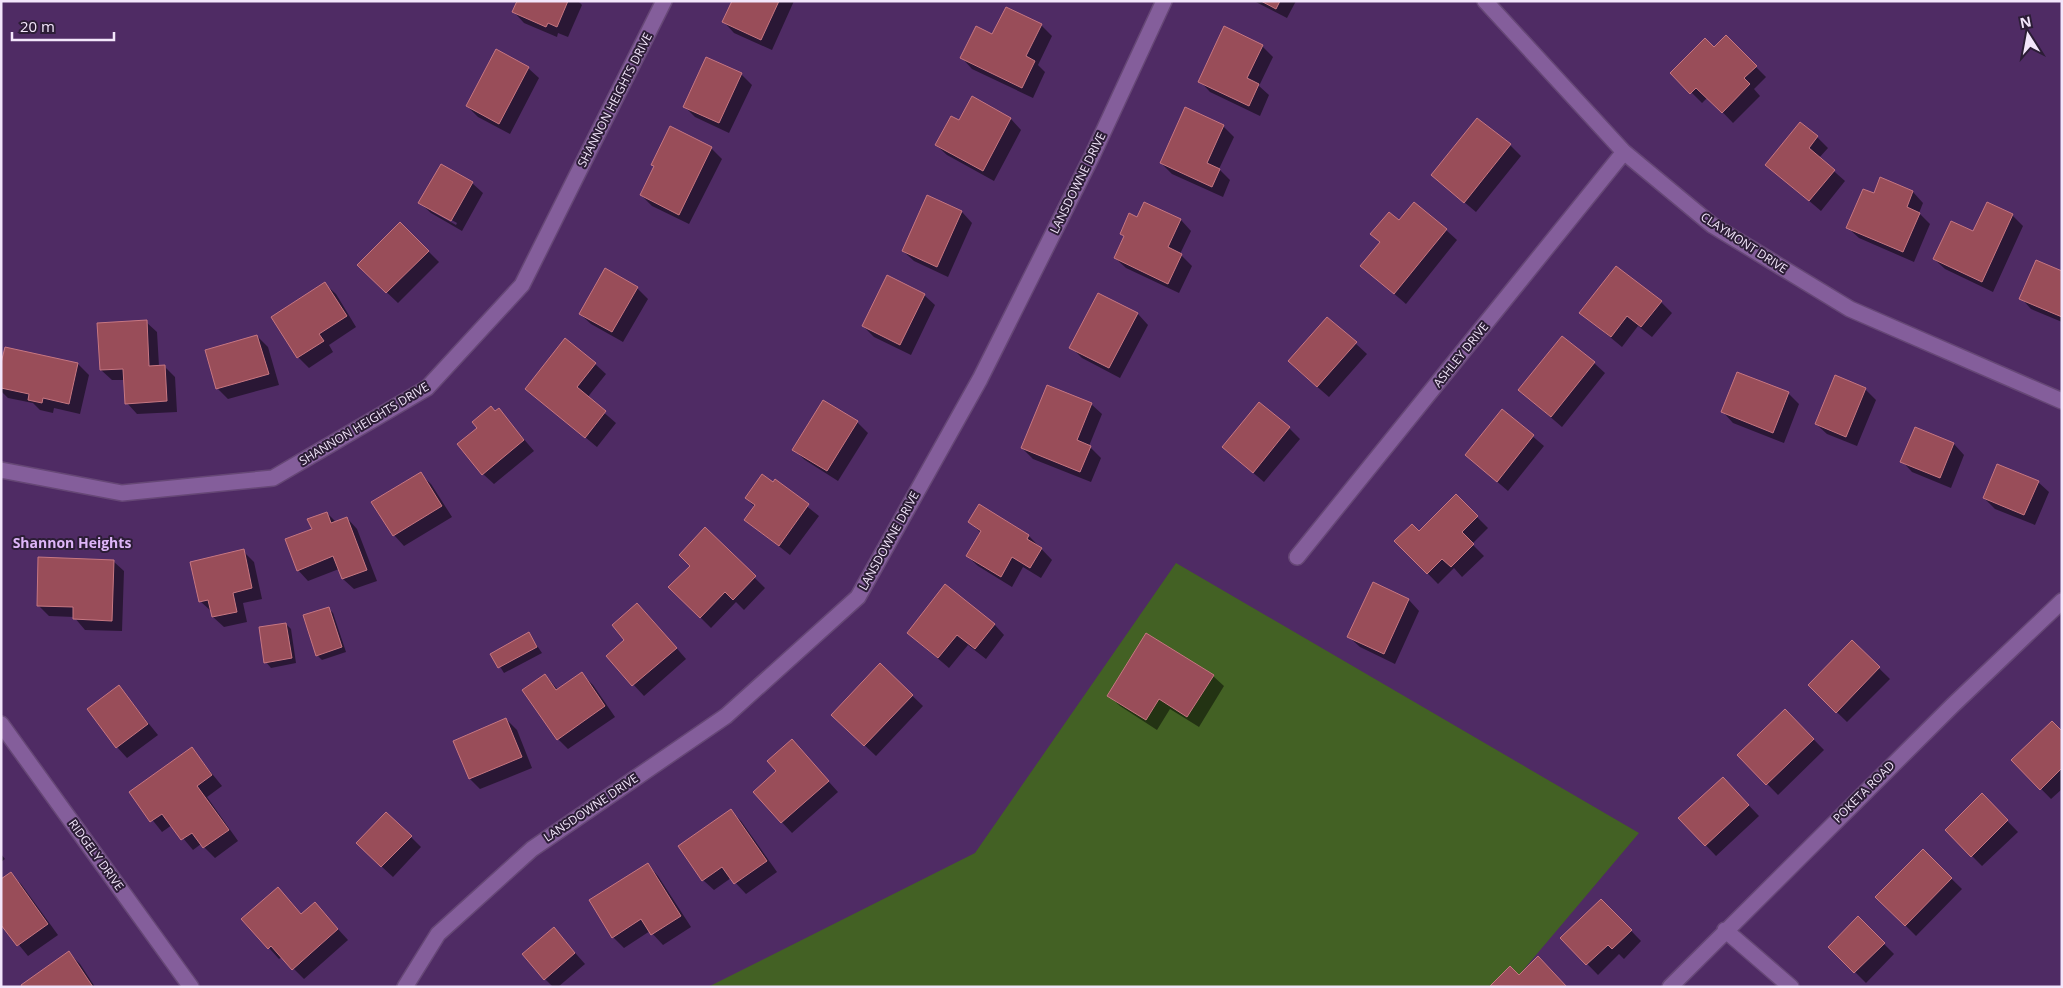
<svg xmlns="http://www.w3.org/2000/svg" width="2063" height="988" font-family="'Open Sans',sans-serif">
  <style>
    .green { fill: #436124 }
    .shadow { fill: #0007; fill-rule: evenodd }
    .building { fill: #994d59; stroke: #c77782 }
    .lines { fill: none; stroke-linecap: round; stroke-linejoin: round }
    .minor-casing { stroke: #664776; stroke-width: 18 }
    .minor { stroke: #845e9b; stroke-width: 15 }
    .labels { text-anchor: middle; stroke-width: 4; stroke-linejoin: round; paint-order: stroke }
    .street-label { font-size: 12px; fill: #f3e6fb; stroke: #2c1d36 }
    .neighbourhood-label { font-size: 14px; font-weight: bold; fill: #deb5f8; stroke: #2c1d36 }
  </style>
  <rect width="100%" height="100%" fill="#4f2b64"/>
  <path class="green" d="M1176,563L1639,833L1509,987H708L975,853Z"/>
  <path class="shadow" d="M513,1H578L582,5L568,37L558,33L557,37L524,23L514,12L517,4Z
    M733,1H794L772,50L734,33L724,22Z
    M1254,1H1296L1287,18Z
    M1041,25L1052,36L1038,65L1045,72L1033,98L972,69L962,58L993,36Z
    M1726,37L1766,77L1754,89L1760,96L1733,123L1708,97L1702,103L1672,73L1714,49Z
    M1262,46L1273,57L1259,86L1269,95L1260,116L1210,92L1200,81Z
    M528,68L539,78L510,134L478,117L467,106Z
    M741,74L752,85L729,133L695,117L684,106Z
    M973,98L1011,119L1021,130L994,181L947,155L936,145L960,122Z
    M1223,126L1234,137L1219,169L1230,180L1223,197L1172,174L1161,163Z
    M1817,137L1828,148L1819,158L1845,181L1821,211L1767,165Z
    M1510,145L1521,156L1476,212L1432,175Z
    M711,148L722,159L689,224L652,206L641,195L655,167Z
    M1881,179L1913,192L1923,203L1919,213L1930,224L1914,262L1859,238L1848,228L1874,195Z
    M472,183L483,193L462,231L431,213L420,203ZM431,208L457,223L456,225L431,211Z
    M928,197L962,212L972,223L948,277L914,261L903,251Z
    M1145,204L1181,220L1191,231L1180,254L1192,266L1179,293L1126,268L1115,258L1125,238L1121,234L1138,218Z
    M2012,215L2023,226L1993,292L1945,269L1934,259L1974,232Z
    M1399,222L1446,230L1457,240L1406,304L1362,266Z
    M400,223L439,262L398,303L358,265Z
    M2062,273V322L2031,309L2021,298Z
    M325,284L336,294L356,327L329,345L333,352L309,368L298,357Z
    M637,288L648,299L623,342L591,324L580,314Z
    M1098,294L1138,314L1148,325L1120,378L1082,358L1071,347Z
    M924,295L935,305L911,355L874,337L863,326Z
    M1661,302L1672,313L1652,337L1638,326L1622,347L1581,313Z
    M1328,318L1367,354L1329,397L1300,372Z
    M146,322L157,332L159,366H164L175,377L177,412L137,414L127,403L125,380H112L101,370Z
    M257,336L268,347L279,385L228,399L218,389L206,351Z
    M6,349L78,364L89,375L80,414L54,408L53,413L40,410L33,403L8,398L1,391V369Z
    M1594,363L1605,373L1562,427L1519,390Z
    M595,364L606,374L587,398L616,423L597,447L527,389Z
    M1865,389L1876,400L1857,446L1827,434L1816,424Z
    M1788,393L1799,404L1784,443L1733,423L1723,412Z
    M1091,404L1102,414L1089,446L1101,458L1091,482L1033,459L1022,448Z
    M499,410L534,451L494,484L483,474L496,412Z
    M1503,411L1544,446L1508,491L1466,455Z
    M857,422L868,433L838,481L805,460L794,450Z
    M1289,428L1300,439L1264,482L1223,447Z
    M1915,428L1954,444L1964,455L1951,488L1912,472L1902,461Z
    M420,474L431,484L452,517L404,546L394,535Z
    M775,481L819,516L790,555L746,520L755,507L746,498L773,484Z
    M2038,482L2049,492L2035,525L1995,509L1984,498Z
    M1456,496L1488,528L1472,544L1484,556L1462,577L1454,568L1438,584L1396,541L1419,533Z
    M979,506L1029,536L1052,560L1041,578L1023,567L1012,587L978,566L967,556L981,533L970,522Z
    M327,513L336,522L347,518L357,529L377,581L354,589L343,579L339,569L308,581L298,570L313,530Z
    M705,529L765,588L744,610L736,602L711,628L670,587L691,566Z
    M243,551L254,562L262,599L243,603L247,622L224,627L213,617L212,612L200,601Z
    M113,561L124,571L122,631L85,630L74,617L49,616L38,605Z
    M1373,584L1409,600L1419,611L1395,664L1360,647L1349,637Z
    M328,608L333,613L346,652L322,660L317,655Z
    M648,615L686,659L644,696L607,656L626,640Z
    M286,624L291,629L296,663L271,668L266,662Z
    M994,624L1004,635L986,659L968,645L949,668L908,633Z
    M529,634L542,653L504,673L492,654Z
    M1852,642L1890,679L1847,722L1809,685Z
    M880,665L923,706L876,756L843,725Z
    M582,674L593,685L615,717L568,749L558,739L545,675L558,690Z
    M1213,676L1224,686L1199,727L1170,709L1157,730L1120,706L1109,696Z
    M119,687L158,735L127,758L117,747Z
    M1785,710L1824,750L1778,795L1739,755Z
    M506,719L517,730L532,768L480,789L470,779Z
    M2062,732V789L2051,799L2013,760Z
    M192,749L222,786L207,797L238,841L215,858L201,844L193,850L172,825L162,832L131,793Z
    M802,752L838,792L792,833L754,792Z
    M1733,789L1759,816L1716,856L1680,818Z
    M1982,795L2018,832L1982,866L1946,830Z
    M730,810L741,821L777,872L746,894L731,878L714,890L703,880Z
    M411,837L421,847L393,877L368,854Z
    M1923,851L1962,889L1916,936L1877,897Z
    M1,854L5,859L1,862Z
    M648,865L658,876L691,927L663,945L650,931L624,948L613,937Z
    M10,874L21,884L58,935L28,956L1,923Z
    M288,899L302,915H325L348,940L304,979L282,957L279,959L243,919Z
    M1601,900L1641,941L1624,959L1619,954L1598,975L1562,938Z
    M1858,918L1894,954L1866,983L1830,947Z
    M554,929L585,964L558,987H553L545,979Z
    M69,953L80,964L95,987H23Z
    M1510,968L1519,977L1566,987H1492Z"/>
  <path class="building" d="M517,1H568L557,27L548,23L546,27L512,12Z
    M732,1H779L761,40L722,22Z
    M1261,1H1280L1276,9Z
    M1006,7L1042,24L1026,56L1035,61L1022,88L960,58L976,26L992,34Z
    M1224,26L1263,45L1247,78L1259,84L1249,106L1198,82Z
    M1726,35L1757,66L1744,78L1750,84L1722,113L1696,88L1690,94L1670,73L1705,38L1714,47Z
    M496,49L529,67L499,124L466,106Z
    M706,57L742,73L719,123L683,107Z
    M972,96L1011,118L983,171L935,145L951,116L959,120Z
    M1185,107L1224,125L1207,163L1220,169L1212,187L1160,163Z
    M1477,118L1511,144L1464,203L1431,175Z
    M1800,122L1818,136L1809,148L1835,170L1809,201L1765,165Z
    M670,126L712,147L679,215L640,195L654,166L651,165Z
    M441,164L473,182L451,221L418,203Z
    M1880,177L1913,191L1907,207L1920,213L1903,252L1846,228L1863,189L1874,193Z
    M927,195L962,211L937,267L902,251Z
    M1144,202L1181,219L1168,247L1182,254L1168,284L1114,258L1124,236L1120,234L1129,213L1137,217Z
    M1414,202L1447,229L1394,294L1360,266L1380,242L1370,234L1389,212L1399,220Z
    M1987,202L2013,214L1982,282L1933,259L1951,221L1973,231Z
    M400,222L429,251L386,293L357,265Z
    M2036,260L2062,271V317L2019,299Z
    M1616,266L1662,301L1641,327L1627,316L1611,337L1579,313Z
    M605,268L638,287L612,332L579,314Z
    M887,275L925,294L900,345L862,326Z
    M325,282L347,316L319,334L324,341L297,358L271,317Z
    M1098,293L1138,313L1109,368L1069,348Z
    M1327,317L1357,342L1317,387L1288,361Z
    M147,320L149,366L165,365L167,401L125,404L123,369L100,370L97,323Z
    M257,335L269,374L216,389L205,350Z
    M1562,336L1595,362L1551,417L1518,390Z
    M565,338L596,363L577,387L606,411L585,438L525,389Z
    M5,347L78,363L69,404L43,398L42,403L28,400L29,394L1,388V363Z
    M1737,372L1789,392L1773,433L1721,412Z
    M1835,375L1866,388L1846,437L1815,424Z
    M1047,385L1092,403L1077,440L1091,446L1080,472L1021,448Z
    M823,400L858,421L827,471L792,450Z
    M1259,402L1290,427L1253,473L1222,447Z
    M491,406L495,411L499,408L524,440L482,475L457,444L477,428L472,422Z
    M1502,409L1534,435L1497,482L1465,455Z
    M1915,427L1954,443L1940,478L1900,462Z
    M1997,464L2039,481L2024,515L1983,498Z
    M421,472L442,506L393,536L371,502Z
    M762,474L773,482L775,479L809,504L779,546L744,520L755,505L745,498Z
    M1456,494L1478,516L1462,532L1474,544L1451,567L1442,559L1427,574L1394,541L1412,524L1419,531Z
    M979,504L1029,535L1027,539L1042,548L1030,568L1012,557L1001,577L966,556L981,531L968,522Z
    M327,512L331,523L347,517L367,570L342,579L333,556L297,571L285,539L312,529L307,519Z
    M705,527L756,576L733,600L725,592L700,618L668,587L690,566L679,555Z
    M244,549L252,588L233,593L237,612L212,617L208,600L199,602L190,562Z
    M38,557L114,560L112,621L73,619V607L37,606Z
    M1373,582L1409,599L1384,654L1347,637Z
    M945,584L995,624L975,649L957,635L938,658L907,633Z
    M637,603L677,648L632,686L606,656L624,640L612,625Z
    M329,607L342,647L316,656L303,615Z
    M286,623L292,658L264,663L259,627Z
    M529,632L537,647L498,668L490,654Z
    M1146,633L1214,675L1187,717L1159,699L1146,720L1107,696Z
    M1852,640L1880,667L1836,713L1808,685Z
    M880,663L913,695L864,746L831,715Z
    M582,672L605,706L557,740L522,690L545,674L556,690Z
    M119,685L148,724L116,748L87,709Z
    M1785,709L1814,739L1766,785L1737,755Z
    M506,718L522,757L469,779L453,741Z
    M2052,721L2062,731V768L2040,790L2011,760Z
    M792,739L829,781L781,823L753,792L776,771L767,761Z
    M192,747L212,775L197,786L229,830L203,848L192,833L181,840L162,814L150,822L129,792Z
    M1723,777L1749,805L1705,846L1678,818Z
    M1982,793L2008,820L1971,857L1945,830Z
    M731,809L767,861L734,884L722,867L702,881L678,846Z
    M386,812L412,836L381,867L356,843Z
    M1923,849L1952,878L1905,926L1875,897Z
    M648,863L681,916L651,935L641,919L612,938L589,900Z
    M11,872L48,924L17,946L1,925V879Z
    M278,887L301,914L315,902L338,929L292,970L271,946L268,949L241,919Z
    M1601,899L1632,930L1612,949L1608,945L1586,965L1560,938Z
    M1858,916L1885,943L1854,973L1828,947Z
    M554,927L575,953L544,980L522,954Z
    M69,951L93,987H22L21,985Z
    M1538,956L1567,987L1490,986L1510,966L1519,975Z"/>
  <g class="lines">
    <defs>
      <path id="minor" d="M1485,1L1624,152L1712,225L1850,309L2062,401
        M1,470L122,493L273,478L427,388L522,285L664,1
        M1297,557L1624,152
        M1,724L191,987
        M1725,930L1791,987
        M405,987L438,934L532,849L726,716L858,597L980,379L1092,156L1164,1
        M1670,987L1953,705L2062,601"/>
    </defs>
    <use href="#minor" class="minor-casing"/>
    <use href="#minor" class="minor"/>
  </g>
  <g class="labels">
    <g class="street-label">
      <text transform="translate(615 100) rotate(-63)" y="4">SHANNON HEIGHTS DRIVE</text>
      <text transform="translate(1078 183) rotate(-64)" y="4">LANSDOWNE DRIVE</text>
      <text transform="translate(1744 243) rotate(33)" y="4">CLAYMONT DRIVE</text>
      <text transform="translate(1461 355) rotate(-51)" y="4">ASHLEY DRIVE</text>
      <text transform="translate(364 424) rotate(-31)" y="4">SHANNON HEIGHTS DRIVE</text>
      <text transform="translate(889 541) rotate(-61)" y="4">LANSDOWNE DRIVE</text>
      <text transform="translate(1864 792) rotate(-45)" y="4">POKETA ROAD</text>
      <text transform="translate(591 808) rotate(-34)" y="4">LANSDOWNE DRIVE</text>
      <text transform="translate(96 855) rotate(54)" y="4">RIDGELY DRIVE</text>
    </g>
    <g class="neighbourhood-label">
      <text x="72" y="548">Shannon Heights</text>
    </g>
  </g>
  <rect width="2063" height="988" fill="none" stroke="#f3e6fb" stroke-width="5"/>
  <g transform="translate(2028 35) rotate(349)" stroke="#2c1d36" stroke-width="4" paint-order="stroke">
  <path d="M0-4L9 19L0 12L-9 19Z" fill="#f3e6fb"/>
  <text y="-8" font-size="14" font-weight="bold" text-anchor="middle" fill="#f3e6fb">N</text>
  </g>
  <path d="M12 32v8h102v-8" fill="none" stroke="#f3e6fb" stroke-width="2.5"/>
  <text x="20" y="32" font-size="15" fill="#f3e6fb" stroke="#2c1d36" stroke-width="4" paint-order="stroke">20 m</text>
</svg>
